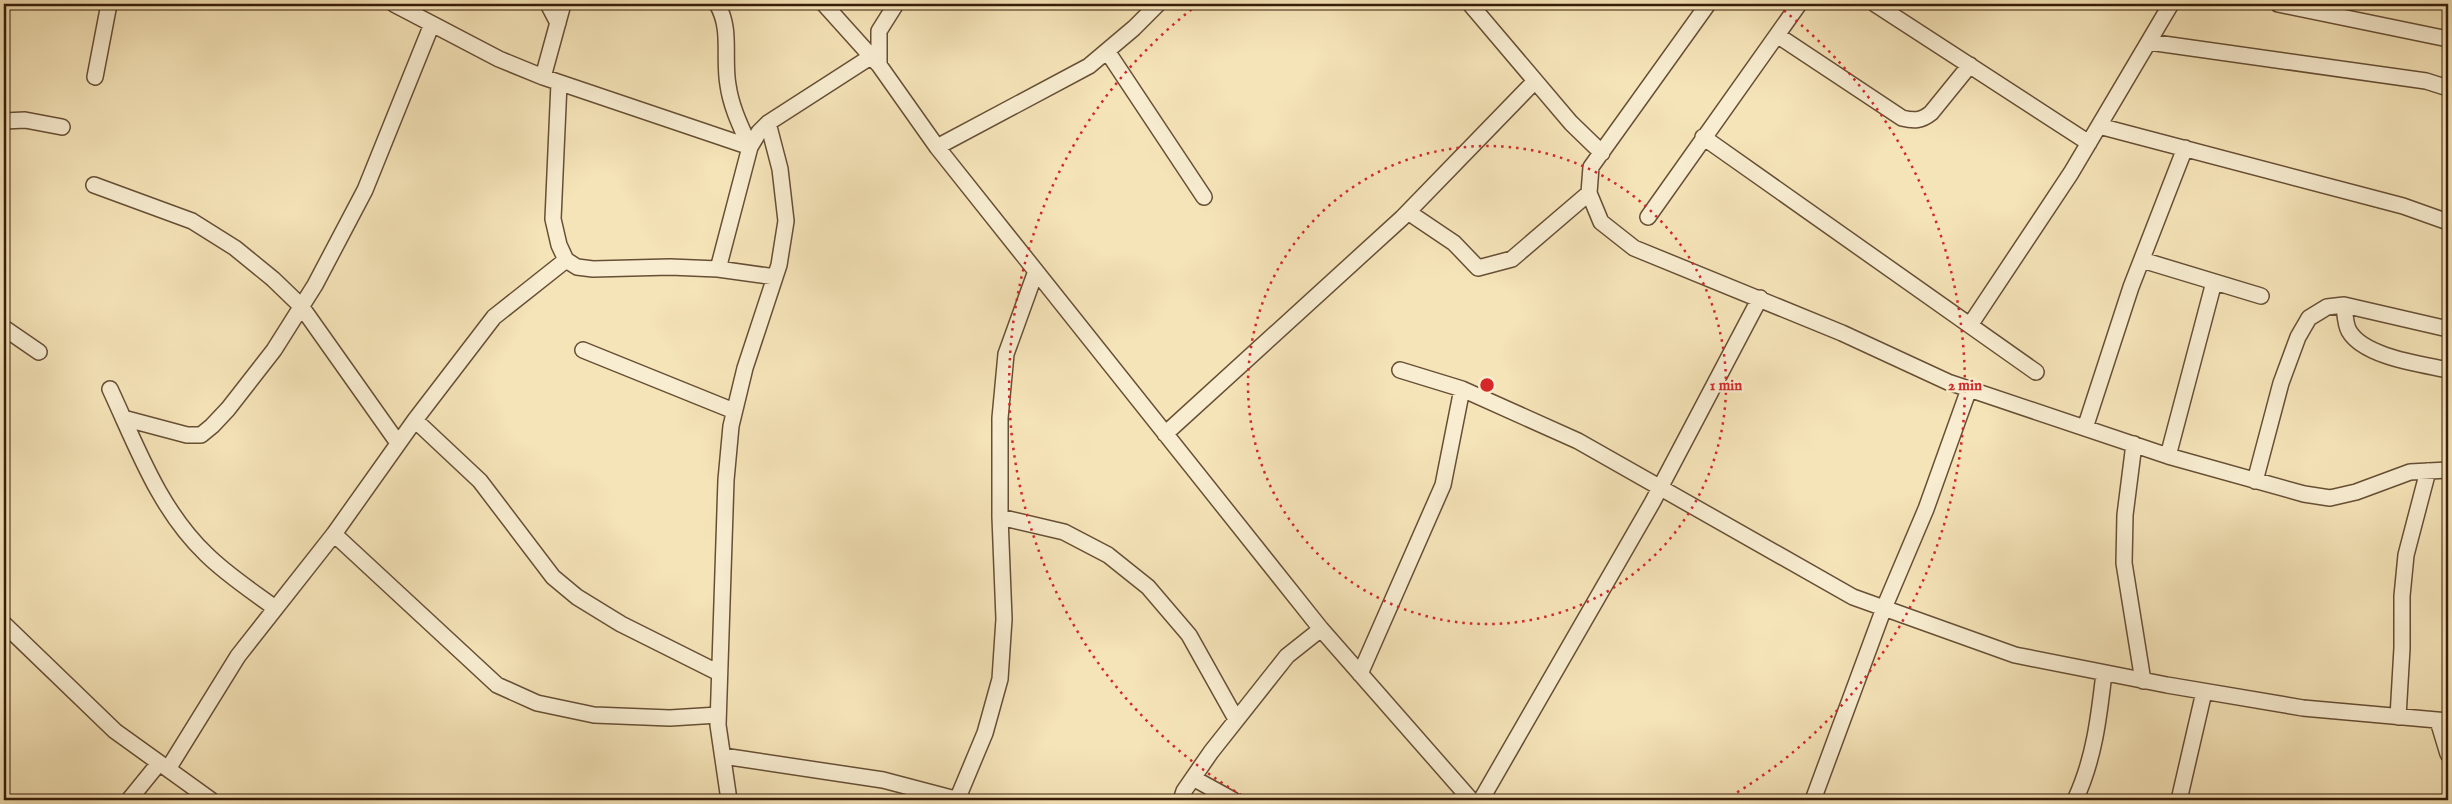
<svg xmlns="http://www.w3.org/2000/svg" width="2452" height="804" font-family="'IM FELL English',serif">
  <style>
    .lines { fill: none; stroke-linecap: round; stroke-linejoin: round }
    .minor-casing { stroke: #674f35; stroke-width: 18 }
    .minor { stroke: #f8edd1; stroke-width: 15 }
    .ring { fill: none; stroke: #d62828; stroke-width: 2.5; stroke-dasharray: 2.5 5 }
    .centre { fill: #d62828; stroke: #f8edd1; stroke-width: 2.5 }
    .ring-label { font-size: 15px; text-anchor: middle; font-weight: bold; fill: #d62828; stroke: #f8edd1; stroke-width: 4.5; stroke-linejoin: round; paint-order: stroke }
  </style>
  <rect width="100%" height="100%" fill="#f5e4b8"/>
  <filter id="stains"><feTurbulence type="fractalNoise" baseFrequency=".004" numOctaves="4"/><feColorMatrix values="0 0 0 0 .2 0 0 0 0 .09 0 0 0 0 .02 0 0 0 .5 -.17"/></filter>
  <radialGradient id="worn" r=".72"><stop offset=".6" stop-color="#630" stop-opacity="0"/><stop offset="1" stop-color="#630" stop-opacity=".3"/></radialGradient>
  <g class="lines">
    <defs>
      <path id="minor" d="M394,4L499,59L543,77L750,147
        M548,4L558,23
        M717,4C732,29 723,57 728,85C731,107 741,127 750,147
        M824,4L878,64
        M896,4L879,31V65L937,147L1321,629L1471,800
        M1470,4L1571,123L1602,153
        M1708,4L1591,167L1589,193L1601,222L1634,248L1842,333L1948,382L2168,456L2304,494L2330,498L2356,492L2410,472L2448,470
        M1875,4L2089,143
        M2278,4L2448,39
        M1777,35L1902,118C1914,121 1921,121 1931,113L1970,65
        M2149,42L2426,81L2448,88
        M1107,51L1204,197
        M95,77L109,4
        M543,77L563,4
        M559,83L553,219L559,245L566,260L577,267L593,269L670,267L718,269L775,277
        M4,121L25,120L62,127
        M2099,126L2403,206L2448,222
        M1703,137L2036,372
        M937,147L1089,66L1134,28L1158,4
        M94,185L192,221L235,248L273,279L301,306L398,443
        M1408,212L1454,243L1478,268L1512,259L1589,193
        M1648,217L1799,4
        M2142,260L2261,296
        M718,269L750,147L759,132L768,123L872,56
        M2344,305C2345,313 2345,324 2349,331C2364,357 2421,364 2448,370
        M1970,325L2071,173L2171,4
        M4,328L39,352
        M583,350L734,411
        M1400,370L1462,389L1578,441L1853,597L2015,655L2167,685L2303,708L2448,721
        M110,389C137,447 159,509 206,554C226,574 252,591 275,608
        M123,418L187,435H201L212,426L228,409L274,350L315,285L365,190L432,24
        M415,420L480,481L553,577L577,597L621,624L719,673
        M2085,428L2131,287L2185,148
        M1165,434L1402,218L1535,81
        M2134,444L2125,515L2124,563L2143,681
        M2168,456L2214,282
        M2255,481L2281,383L2298,337L2309,318L2327,307L2344,305L2448,329
        M1000,517L1064,532L1108,555L1148,587L1189,635L1236,719
        M334,534L497,685L537,703L594,715L670,718L718,715
        M4,624L115,731L211,800
        M1360,674L1443,485L1462,389
        M2398,717L2402,648V596L2406,555L2428,471
        M2438,721L2448,754
        M723,756L883,780L959,800
        M168,769L238,656L334,534L415,420L494,317L566,260
        M1193,778L1233,800
        M129,800L159,763
        M729,800L718,725L726,480L731,426L745,368L779,265L786,221L780,169L768,123
        M957,800L985,733L1000,679L1004,619L1000,517V418L1006,354L1036,271
        M1181,800L1184,791L1211,752L1287,656L1321,629
        M1481,800L1652,503L1760,298
        M1813,800L1884,608L1926,509L1969,389
        M2075,800C2094,760 2099,717 2104,673
        M2179,800L2204,692"/>
    </defs>
    <use href="#minor" class="minor-casing"/>
    <use href="#minor" class="minor"/>
  </g>
  <g class="ring">
    <circle cx="1487" cy="385" r="239"/>
    <path d="M1248 799A478 478 0 0 1 1196 6M1778 6A478 478 0 0 1 1726 799"/>
  </g>
  <circle cx="1487" cy="385" r="8" class="centre"/>
  <g class="ring-label">
    <text x="1726" y="390">1 min</text>
    <text x="1965" y="390">2 min</text>
  </g>
  <rect width="2452" height="804" fill="none" stroke="#f5e4b8" stroke-width="20"/>
  <rect x="5" y="5" width="2442" height="794" fill="none" stroke="#381d09" stroke-width="2.5"/>
  <rect x="10" y="10" width="2432" height="784" fill="none" stroke="#381d09"/>
  <rect width="100%" height="100%" filter="url(#stains)"/>
  <rect width="100%" height="100%" fill="url(#worn)"/>
</svg>
